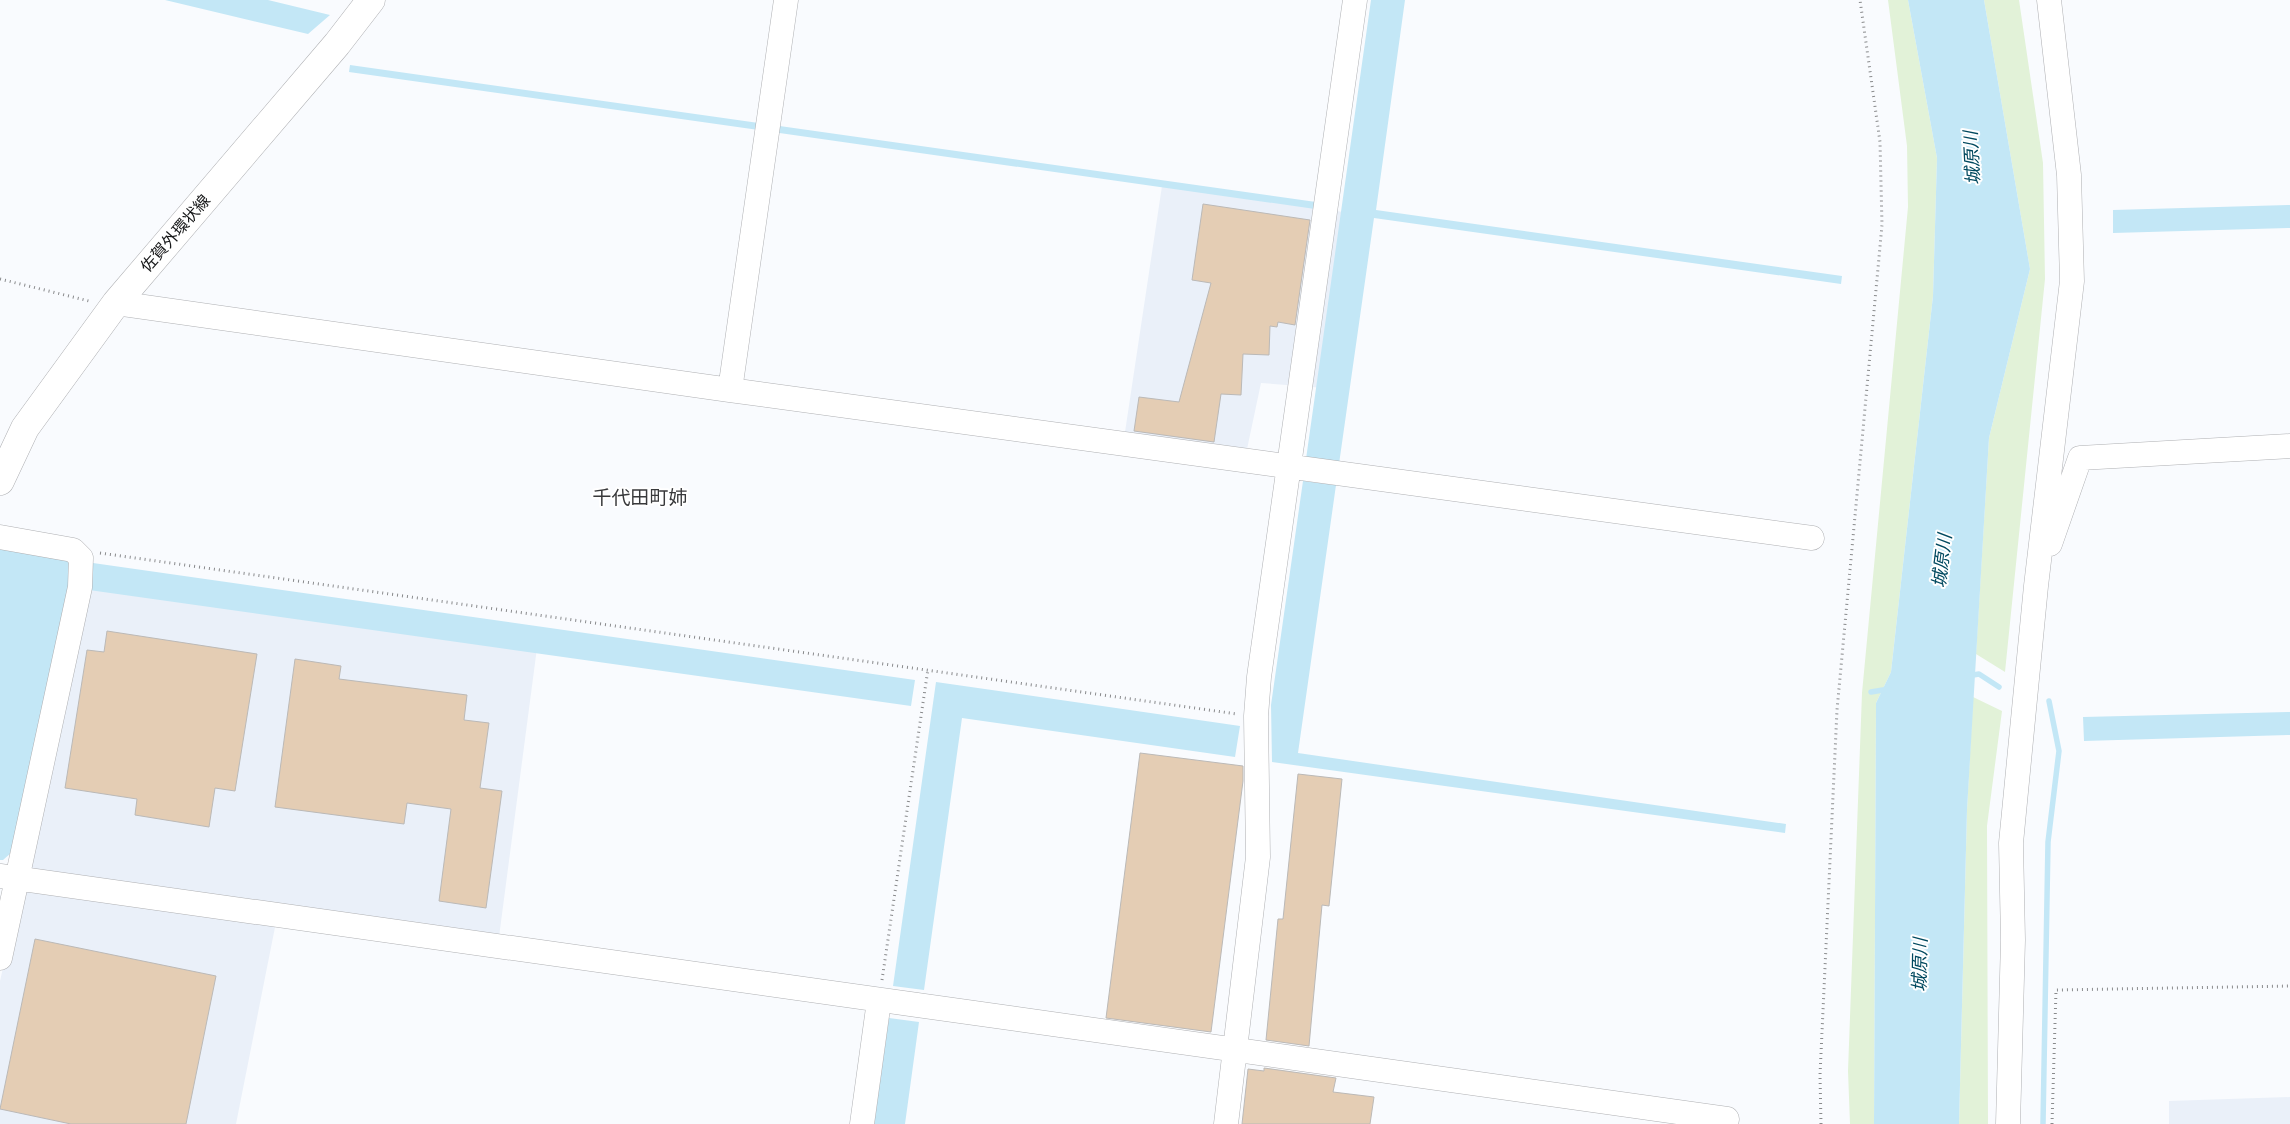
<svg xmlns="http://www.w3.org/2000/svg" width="2290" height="1124" font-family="Literata,'Noto Sans JP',serif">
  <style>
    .built { fill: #eaf0f9 }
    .green { fill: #e2f2d8 }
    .water { fill: #c3e7f6 }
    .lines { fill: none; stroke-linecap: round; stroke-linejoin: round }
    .stream { stroke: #c3e7f6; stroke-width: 5.5 }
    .building { fill: #e4cdb4; stroke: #bbb9b7 }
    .minor-casing { stroke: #afb0b3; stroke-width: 25 }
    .major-casing { stroke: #afb0b3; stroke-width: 29 }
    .path { stroke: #898a8c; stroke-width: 3; stroke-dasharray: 1 4; stroke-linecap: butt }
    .minor { stroke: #fff; stroke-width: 24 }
    .major { stroke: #fff; stroke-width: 28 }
    .labels { text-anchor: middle; stroke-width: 4; stroke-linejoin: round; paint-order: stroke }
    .street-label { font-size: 16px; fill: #171819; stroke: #fff }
    .water-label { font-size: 18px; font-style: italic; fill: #00495f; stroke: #fff }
    .quarter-label { font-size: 19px; fill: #38393b; stroke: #fff }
  </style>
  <rect width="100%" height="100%" fill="#f9fbfe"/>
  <path class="built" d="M1162,186L1350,213L1325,388L1261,383L1243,468L1122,452Z
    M90,586L537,648L499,937L279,907L236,1124H0V981Z
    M2290,1097V1124H2169V1101Z"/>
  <path class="green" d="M1888,0H1908L1937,158L1933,296L1891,672L1876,703L1874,1124H1850L1848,1071L1862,693L1908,207L1907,146Z
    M1984,0H2019L2043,163L2045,279L2005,672L1976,654L1989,438L2030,269Z
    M1973,697L2002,711L1987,826L1988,1124H1959L1967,810Z"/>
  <path class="water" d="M165,0H268L330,15L308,34Z
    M1371,0H1405L1376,210L1842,276L1841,284L1374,218L1339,464L1306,459Z
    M1908,0H1984L2030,269L1989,438L1967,810L1959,1124H1874L1876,703L1891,672L1933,296L1937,158Z
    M350,65L1316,202L1315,209L349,72Z
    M2290,205V228L2113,233V210Z
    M1303,481L1336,485L1298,753L1786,824L1785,833L1272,762L1271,705Z
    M0,549L68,559L72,565L71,584L11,853L3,860H0Z
    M93,563L915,680L911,706L89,590Z
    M936,682L1240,726L1235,757L962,718L924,990L893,986Z
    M2290,712V735L2084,741L2083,717Z
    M889,1018L919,1022L905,1124H874Z"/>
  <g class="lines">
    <path class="stream" d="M1967,676L1979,674L1999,687
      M1871,692L1889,689
      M2043,1124L2048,842L2059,751L2049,701"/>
  </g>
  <path class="building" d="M1203,204L1310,220L1295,325L1278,322L1277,327L1270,326L1269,355L1243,354L1241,395L1221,394L1214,442L1134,431L1139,397L1179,402L1211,283L1192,280Z
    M107,631L257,654L235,791L215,788L209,827L135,815L137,799L65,788L87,650L104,652Z
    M295,659L341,666L339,679L467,695L464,720L489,723L480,788L502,791L486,908L439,901L451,809L407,803L404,824L275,807Z
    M1140,753L1243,766V781L1211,1032L1106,1018Z
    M1298,774L1342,779L1329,906L1322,905L1309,1046L1266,1040L1278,919H1283Z
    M35,939L216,976L186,1124H71L0,1109Z
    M1264,1068L1336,1078L1333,1092L1374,1097L1370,1124H1242L1248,1069L1264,1071Z"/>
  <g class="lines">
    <defs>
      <path id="minor" d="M116,303L730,390L1812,538
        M730,390L786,0
        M0,537L73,550L81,558L80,587L0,958
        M2050,544L2080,458L2290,446
        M0,876L1727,1119L1726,1124
        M862,1124L879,1001
        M1226,1124L1258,857L1256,716L1259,677L1355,0
        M2008,1124L2013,940L2011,843L2036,586L2072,281L2069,175L2049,0"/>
      <path id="major" d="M0,481L25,428L116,303L337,44L371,0"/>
    </defs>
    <use href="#minor" class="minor-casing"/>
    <use href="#major" class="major-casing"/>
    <path class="path" d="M0,279L89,301
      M100,553L1237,714
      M882,980L928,669
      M1821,1124L1820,1075L1837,710L1882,225L1880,142L1860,0
      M2052,1124L2056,990L2290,986"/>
    <use href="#minor" class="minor"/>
    <use href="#major" class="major"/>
  </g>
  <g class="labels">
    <g class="street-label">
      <text transform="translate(175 233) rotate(-49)" y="6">佐賀外環状線</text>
    </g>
    <g class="water-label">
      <text transform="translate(1972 158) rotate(-93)" y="6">城原川</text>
      <text transform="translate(1942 561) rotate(-83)" y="6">城原川</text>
      <text transform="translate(1920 965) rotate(-89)" y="6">城原川</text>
    </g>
    <g class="quarter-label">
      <text x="640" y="504">千代田町姉</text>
    </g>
  </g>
</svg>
